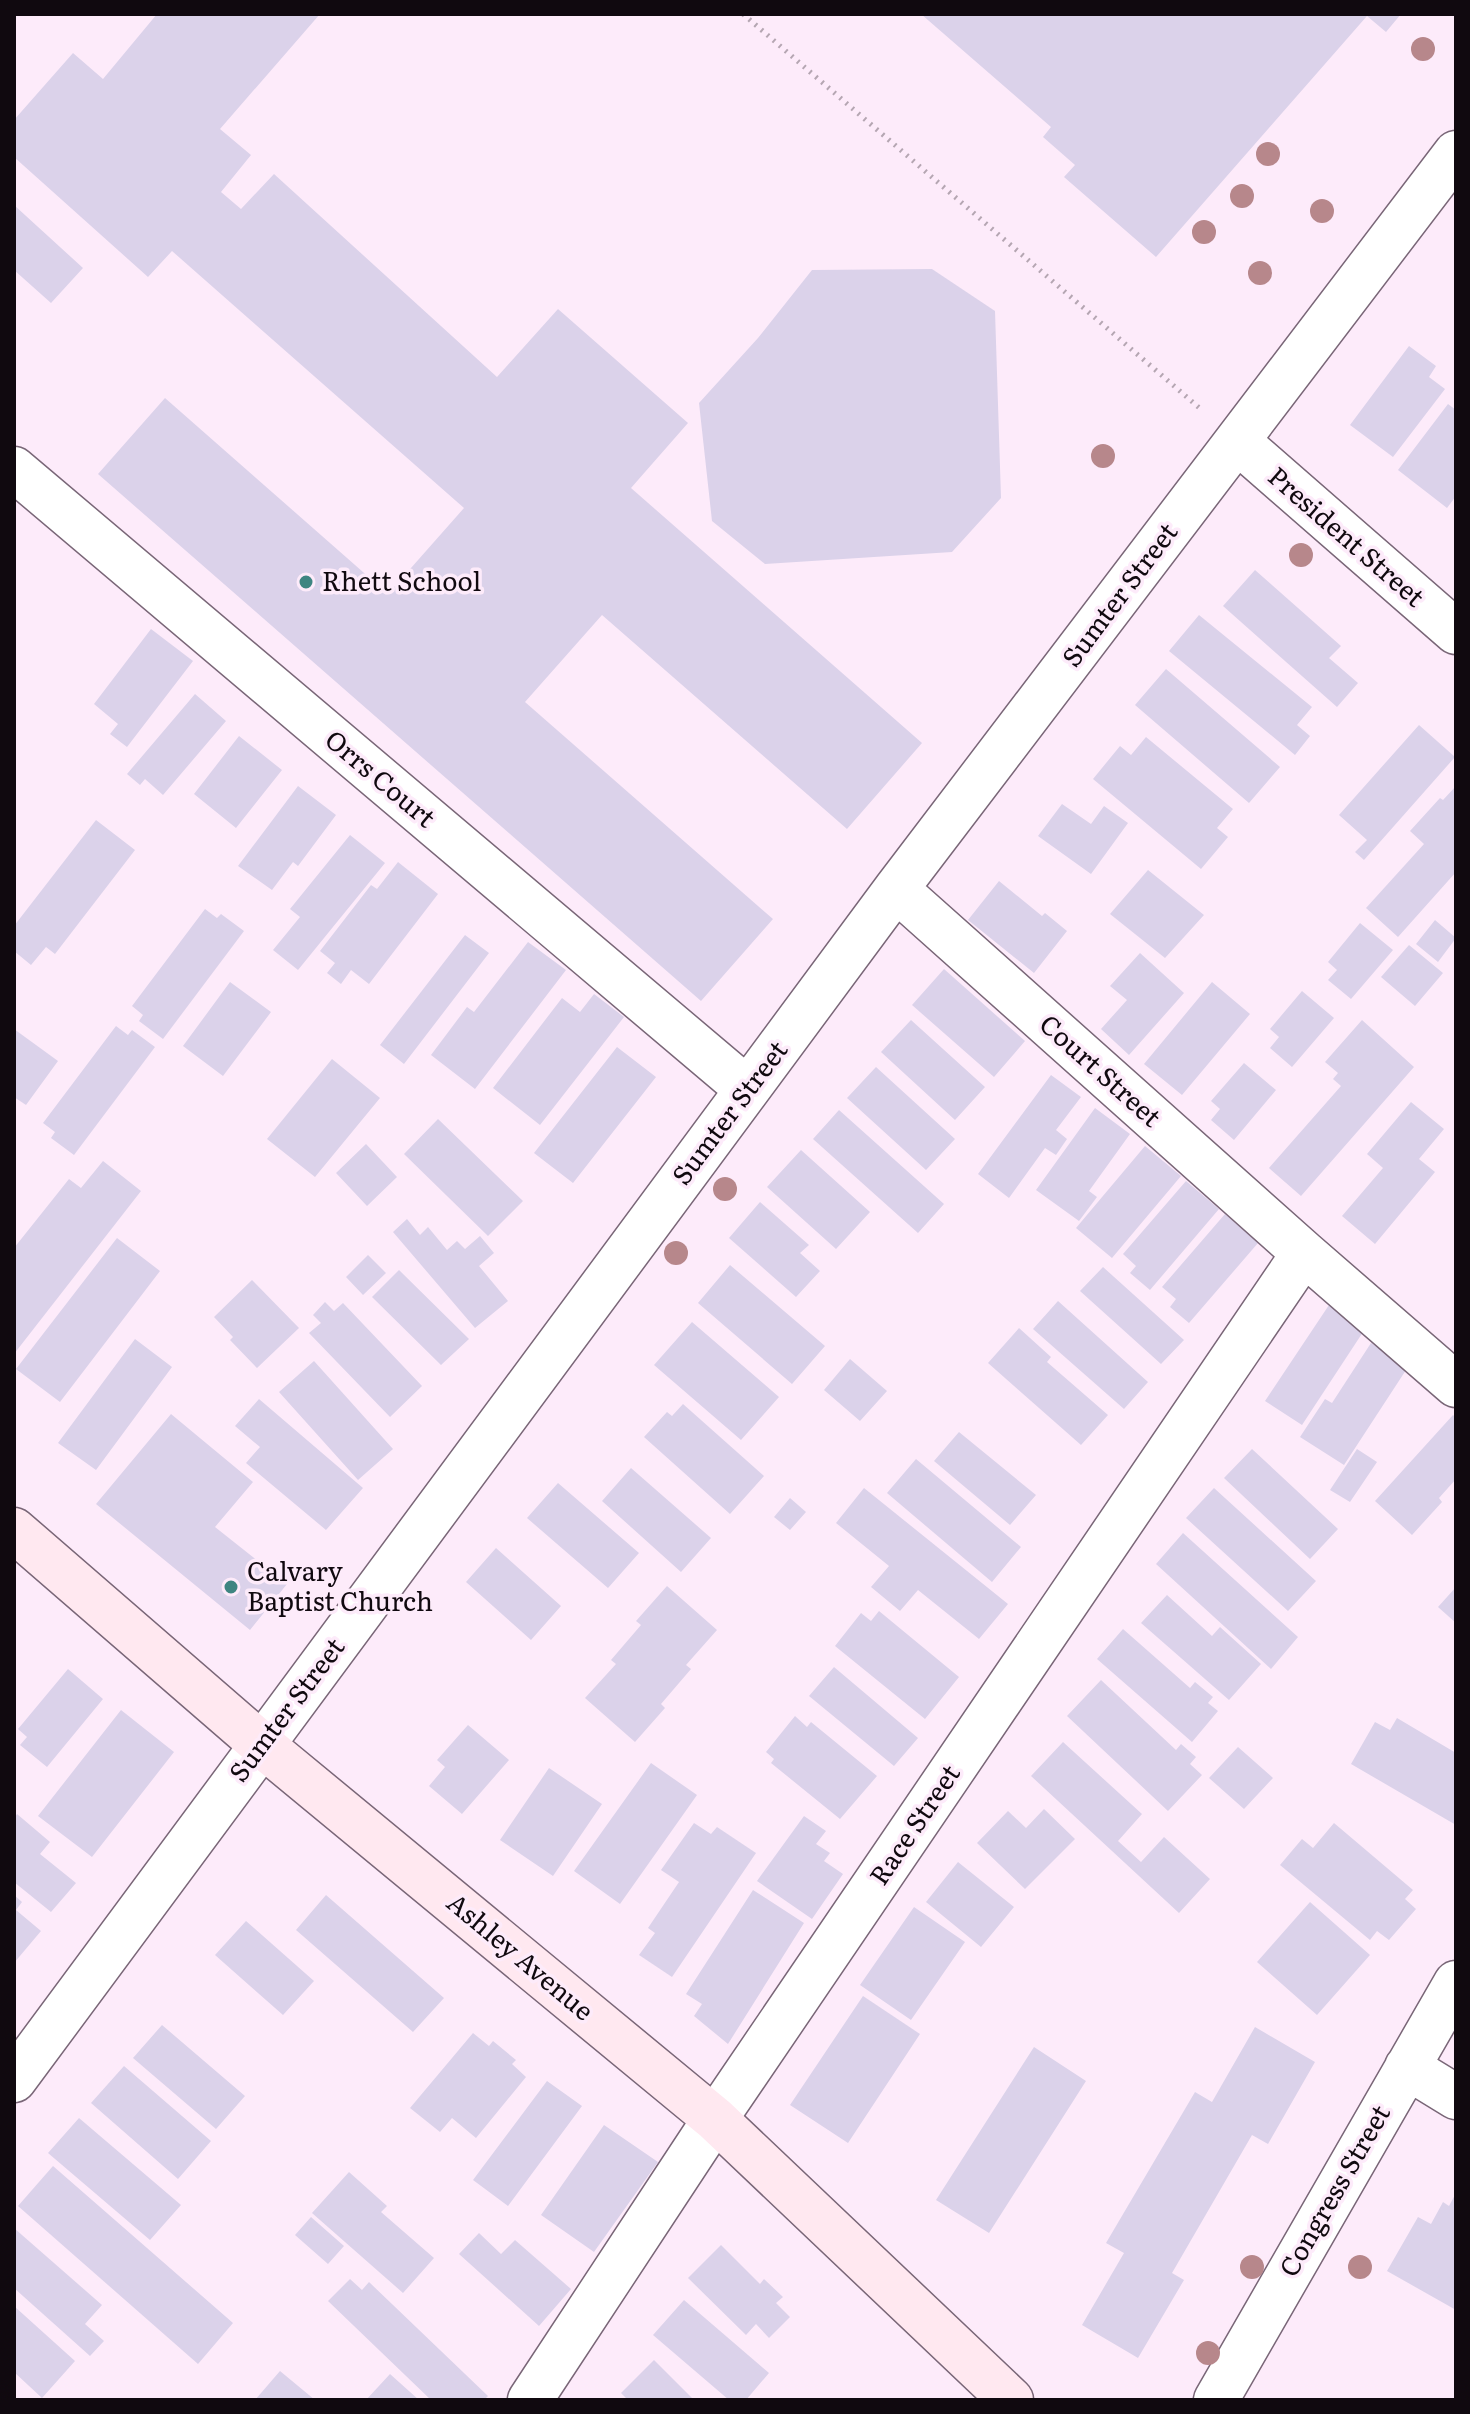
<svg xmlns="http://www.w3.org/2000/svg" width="1470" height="2414" font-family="Literata,serif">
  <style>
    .building { fill: #dbd2ea }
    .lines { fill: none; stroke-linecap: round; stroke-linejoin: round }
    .street-casing { stroke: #796677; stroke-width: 47 }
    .secondary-casing { stroke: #796677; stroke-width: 47 }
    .path { stroke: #b5a6b2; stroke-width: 5; stroke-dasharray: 2 6; stroke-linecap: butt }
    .street { stroke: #fff; stroke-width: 44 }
    .secondary { stroke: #ffe8f0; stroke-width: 44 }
    .tree { fill: #b7878b }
    .poi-dot { fill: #3e8581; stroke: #fdebfa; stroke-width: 3 }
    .labels { text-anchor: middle; stroke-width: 7; stroke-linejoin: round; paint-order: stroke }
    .street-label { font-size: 26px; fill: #10090f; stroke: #fdebfa }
    .poi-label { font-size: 26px; fill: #10090f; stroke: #fdebfa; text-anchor: start }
  </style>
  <rect width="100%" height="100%" fill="#fdebfa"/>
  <path class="building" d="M157,14H320L220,129L251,155L221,192L241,209L274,174L497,377L558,309L688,423L631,488L922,743L847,829L602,615L525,702L773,919L701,1001L98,474L165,398L388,594L464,508L172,251L148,277L14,157V120L73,53L103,79Z
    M921,14H1401L1386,32L1367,16L1156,257L1064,177L1075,165L1043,137L1051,127Z
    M14,205L83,268L51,303L14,270Z
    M932,269L995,311L1001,498L952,552L765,564L712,521L699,403L758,338L812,270Z
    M1409,346L1436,366L1429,377L1445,389L1393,457L1350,425Z
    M1448,404L1456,410V496L1447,508L1398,470Z
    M1255,570L1341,646L1329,658L1358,683L1337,707L1223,606Z
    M1199,615L1312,707L1297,725L1310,736L1295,755L1169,651Z
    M151,629L193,661L127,747L110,734L118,724L94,704Z
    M1166,669L1280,767L1249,803L1135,705Z
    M195,694L226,721L163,795L145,779L140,785L127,774Z
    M1419,725L1455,757L1364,860L1355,852L1367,840L1339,815Z
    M239,736L282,770L236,828L194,794Z
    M1146,737L1233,809L1217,828L1228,837L1201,869L1093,779L1120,746L1131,755Z
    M298,786L336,815L298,866L293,862L272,890L238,866Z
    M1456,786V872L1398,937L1366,908L1424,844L1410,831L1440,798L1443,800Z
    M1062,804L1091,824L1104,806L1128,823L1091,874L1038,836Z
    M96,820L135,850L55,954L46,947L31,965L14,951V926Z
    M350,835L385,863L298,970L273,950L300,917L290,909Z
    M398,862L438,894L369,984L351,970L341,984L327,973L335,963L320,951L371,885L377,889Z
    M1148,870L1204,915L1165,958L1110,914Z
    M999,881L1042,916L1045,913L1067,931L1034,973L968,920Z
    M205,909L217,918L221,914L244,931L163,1039L139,1021L143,1015L132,1006Z
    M1435,920L1456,938L1438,962L1416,944Z
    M1360,923L1393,950L1351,999L1328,980L1337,970L1328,962Z
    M465,935L489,953L404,1064L380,1045Z
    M528,942L566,970L475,1089L431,1055L467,1007L474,1012Z
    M1409,945L1443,973L1415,1006L1381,977Z
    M1140,953L1184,993L1129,1055L1101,1029L1127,1000L1110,986Z
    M944,969L1025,1041L994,1077L912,1005Z
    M230,982L271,1012L223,1076L183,1046Z
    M1212,982L1250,1014L1182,1095L1144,1064Z
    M1302,991L1334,1018L1292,1067L1270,1048L1279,1037L1270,1029Z
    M594,994L624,1017L540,1125L493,1088L562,998L580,1012Z
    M911,1020L985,1087L955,1120L881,1052Z
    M1362,1020L1414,1067L1301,1196L1269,1168L1341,1086L1333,1079L1338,1073L1325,1062Z
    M116,1026L128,1035L132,1030L155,1047L74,1155L51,1138L55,1132L43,1123Z
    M14,1029L58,1061L26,1105L14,1097Z
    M617,1047L656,1077L573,1183L534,1153Z
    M332,1059L380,1098L315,1177L267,1139Z
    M1244,1063L1276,1090L1234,1140L1211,1120L1220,1109L1211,1101Z
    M876,1067L955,1139L926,1170L847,1098Z
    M1051,1075L1081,1097L1056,1130L1067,1139L1056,1155L1045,1148L1009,1198L978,1174Z
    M1411,1102L1444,1129L1419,1159L1435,1172L1375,1244L1342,1216L1383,1168L1367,1154Z
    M1095,1108L1130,1134L1089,1191L1097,1197L1079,1221L1036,1190Z
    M839,1110L944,1204L918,1233L813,1139Z
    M438,1119L523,1201L488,1236L404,1154Z
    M366,1144L397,1177L367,1206L336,1173Z
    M1145,1146L1181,1176L1112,1258L1076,1228Z
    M801,1150L870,1212L836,1249L767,1187Z
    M103,1161L141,1191L14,1354V1274L16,1271L14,1269V1248L69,1179L81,1188Z
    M1186,1181L1219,1209L1150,1290L1130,1273L1136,1266L1123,1254Z
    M760,1202L809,1245L800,1253L820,1271L796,1297L729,1238Z
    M1225,1214L1258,1243L1189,1323L1170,1307L1176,1299L1162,1287Z
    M407,1219L420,1235L428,1227L447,1250L457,1241L465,1249L480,1236L494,1253L479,1266L508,1301L475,1328L393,1232Z
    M117,1238L160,1271L60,1402L16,1369Z
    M368,1255L386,1273L363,1295L346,1277Z
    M730,1265L825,1346L792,1384L698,1303Z
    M1103,1267L1184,1340L1161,1364L1080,1291Z
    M399,1270L469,1339L441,1365L372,1297Z
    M252,1280L299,1328L257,1368L230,1340L233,1337L214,1317Z
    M1058,1301L1148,1382L1124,1409L1033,1329Z
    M325,1302L334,1311L343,1303L422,1386L390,1417L309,1333L321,1323L313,1315Z
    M1329,1305L1365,1329L1302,1425L1265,1401Z
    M692,1322L779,1397L741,1440L654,1365Z
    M1019,1328L1051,1357L1047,1362L1108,1415L1081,1445L988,1363Z
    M135,1339L172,1367L96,1470L58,1443Z
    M1371,1343L1408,1367L1344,1465L1300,1437L1325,1399L1332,1403Z
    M850,1359L887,1391L860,1421L824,1390Z
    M314,1361L393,1449L358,1480L279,1392Z
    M259,1399L363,1488L326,1530L246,1463L260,1447L235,1426Z
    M683,1404L764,1476L730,1514L644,1437L667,1412L672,1416Z
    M171,1414L253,1482L215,1527L287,1584L250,1630L96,1504Z
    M1453,1415L1456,1418V1479L1439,1498L1442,1502L1412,1535L1375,1501Z
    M959,1432L1036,1495L1010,1525L934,1461Z
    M1252,1449L1338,1529L1310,1559L1224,1478Z
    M1357,1449L1377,1462L1350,1502L1330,1490Z
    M916,1459L1021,1547L992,1582L887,1493Z
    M631,1468L711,1538L681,1572L602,1501Z
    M558,1483L639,1553L608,1588L527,1518Z
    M864,1488L1008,1604L979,1639L918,1590L900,1611L871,1587L889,1566L836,1523Z
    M1214,1488L1316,1581L1288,1611L1186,1518Z
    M790,1498L806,1512L790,1530L774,1517Z
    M1183,1533L1298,1637L1271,1669L1156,1564Z
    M496,1548L561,1606L531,1640L466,1582Z
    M667,1586L717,1630L686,1665L691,1669L661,1704L665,1708L635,1742L585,1698L616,1664L611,1660L641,1625L636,1621Z
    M1456,1587V1623L1438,1607Z
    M1167,1595L1212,1636L1220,1627L1261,1664L1229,1700L1141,1623Z
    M879,1611L959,1677L925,1719L835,1646L861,1613L871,1621Z
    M1123,1629L1190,1688L1195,1682L1213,1697L1208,1703L1218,1711L1192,1742L1097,1659Z
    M834,1667L918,1738L894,1766L809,1696Z
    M68,1669L103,1699L47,1767L20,1745L27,1737L18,1729Z
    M1101,1680L1176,1750L1181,1744L1196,1757L1190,1764L1202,1775L1168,1811L1067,1716Z
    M121,1710L174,1752L92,1857L38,1816Z
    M795,1716L807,1727L811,1722L877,1776L840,1819L771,1763L774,1759L766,1752Z
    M1397,1718L1456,1753V1825L1351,1764L1375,1722L1390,1730Z
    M468,1725L509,1760L462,1814L429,1786L445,1767L437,1760Z
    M1063,1742L1142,1814L1118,1841L1141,1862L1164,1837L1210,1879L1179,1913L1031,1776Z
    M1238,1747L1273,1778L1244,1809L1209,1778Z
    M651,1763L697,1795L620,1904L574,1871Z
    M549,1768L602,1804L553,1876L500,1840Z
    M1044,1809L1075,1839L1025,1889L977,1843L1008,1811L1026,1828Z
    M17,1814L50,1842L40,1854L76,1883L51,1912L14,1882V1819Z
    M804,1816L826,1831L816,1844L830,1853L824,1861L843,1874L812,1919L757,1881Z
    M694,1823L711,1834L717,1827L756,1853L672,1977L639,1955L655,1933L648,1928L679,1882L661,1870Z
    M1334,1823L1413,1890L1405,1899L1416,1909L1389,1940L1377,1931L1370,1940L1280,1865L1302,1839L1313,1848Z
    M958,1862L1014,1907L981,1947L926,1902Z
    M753,1890L804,1923L728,2044L694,2016L702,2004L686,1994Z
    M14,1895L22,1902L16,1910L41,1931L14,1963Z
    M326,1895L444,1998L413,2032L296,1930Z
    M1310,1902L1370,1955L1317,2015L1257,1962Z
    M914,1907L965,1942L911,2020L860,1985Z
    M246,1921L314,1981L283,2015L215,1955Z
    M863,1996L920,2034L848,2143L790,2105Z
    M162,2025L245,2096L216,2129L133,2058Z
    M1255,2027L1315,2062L1268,2144L1252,2135L1172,2273L1184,2280L1138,2358L1082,2325L1124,2253L1106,2243L1195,2092L1212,2102Z
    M473,2033L489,2046L493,2041L516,2060L512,2064L526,2077L476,2138L452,2118L440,2132L410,2108Z
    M1034,2047L1086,2081L989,2233L936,2200Z
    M124,2066L211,2141L178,2179L91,2103Z
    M547,2081L582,2106L508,2206L473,2180Z
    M79,2118L181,2205L150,2240L48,2153Z
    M604,2125L658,2162L594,2252L541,2215Z
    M53,2166L233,2323L198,2364L18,2206Z
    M349,2172L387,2206L381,2212L434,2258L403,2293L312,2213Z
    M1456,2193V2310L1387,2271L1418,2217L1431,2224L1443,2202L1449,2206Z
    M311,2217L344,2246L328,2264L295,2235Z
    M14,2228L102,2305L85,2324L104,2341L90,2356L14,2288Z
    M479,2233L501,2254L515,2240L571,2289L539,2326L459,2254Z
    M721,2245L760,2284L764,2279L783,2297L776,2303L790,2317L769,2338L756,2324L746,2335L688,2278Z
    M350,2279L362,2290L369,2282L488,2396L484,2400H431L328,2301Z
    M684,2300L769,2373L746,2400H729L653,2335Z
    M14,2306L75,2361L42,2398L14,2372Z
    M654,2360L694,2400H628L621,2393Z
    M280,2371L315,2400H255Z
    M390,2374L419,2400H366Z"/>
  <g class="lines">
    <defs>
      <path id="street" d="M1237,441L1456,632
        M14,469L747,1089
        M896,889L1304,1253L1456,1385
        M1407,2067L1456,2097
        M14,2080L896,889L1456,153
        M530,2400L715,2119L1304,1253
        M1216,2400L1456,1983"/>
      <path id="secondary" d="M14,1530L262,1745L715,2119L1011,2400"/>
    </defs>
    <use href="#street" class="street-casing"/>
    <use href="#secondary" class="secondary-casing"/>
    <path class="path" d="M743,14L1203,411"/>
    <use href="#street" class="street"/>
    <use href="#secondary" class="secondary"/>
  </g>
  <g class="tree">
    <circle cx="1423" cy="49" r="12"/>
    <circle cx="1268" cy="154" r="12"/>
    <circle cx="1242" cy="196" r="12"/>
    <circle cx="1322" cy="211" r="12"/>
    <circle cx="1204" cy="232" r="12"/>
    <circle cx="1260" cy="273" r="12"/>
    <circle cx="1103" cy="456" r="12"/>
    <circle cx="1301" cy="555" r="12"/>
    <circle cx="725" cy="1189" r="12"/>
    <circle cx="676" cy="1253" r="12"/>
    <circle cx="1252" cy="2267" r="12"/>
    <circle cx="1360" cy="2267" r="12"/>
    <circle cx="1208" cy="2353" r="12"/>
  </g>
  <g class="poi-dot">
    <circle cx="306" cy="582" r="8"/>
    <circle cx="231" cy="1587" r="8"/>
  </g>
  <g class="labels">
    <g class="street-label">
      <text transform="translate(1346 537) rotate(41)" y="9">President Street</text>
      <text transform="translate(1120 595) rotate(-53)" y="9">Sumter Street</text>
      <text transform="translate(380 779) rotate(40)" y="9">Orrs Court</text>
      <text transform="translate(1100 1071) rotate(42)" y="9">Court Street</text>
      <text transform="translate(730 1113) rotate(-53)" y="9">Sumter Street</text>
      <text transform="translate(287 1710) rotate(-53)" y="9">Sumter Street</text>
      <text transform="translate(915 1825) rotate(-56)" y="9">Race Street</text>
      <text transform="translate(520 1957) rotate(40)" y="9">Ashley Avenue</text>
      <text transform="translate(1335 2191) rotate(-60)" y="9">Congress Street</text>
    </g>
    <g class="poi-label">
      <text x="322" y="591">Rhett School</text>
      <text x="247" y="1581">Calvary<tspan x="247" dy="30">Baptist Church</tspan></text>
    </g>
  </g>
  <rect width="1470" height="2414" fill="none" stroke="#10090f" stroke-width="32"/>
</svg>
